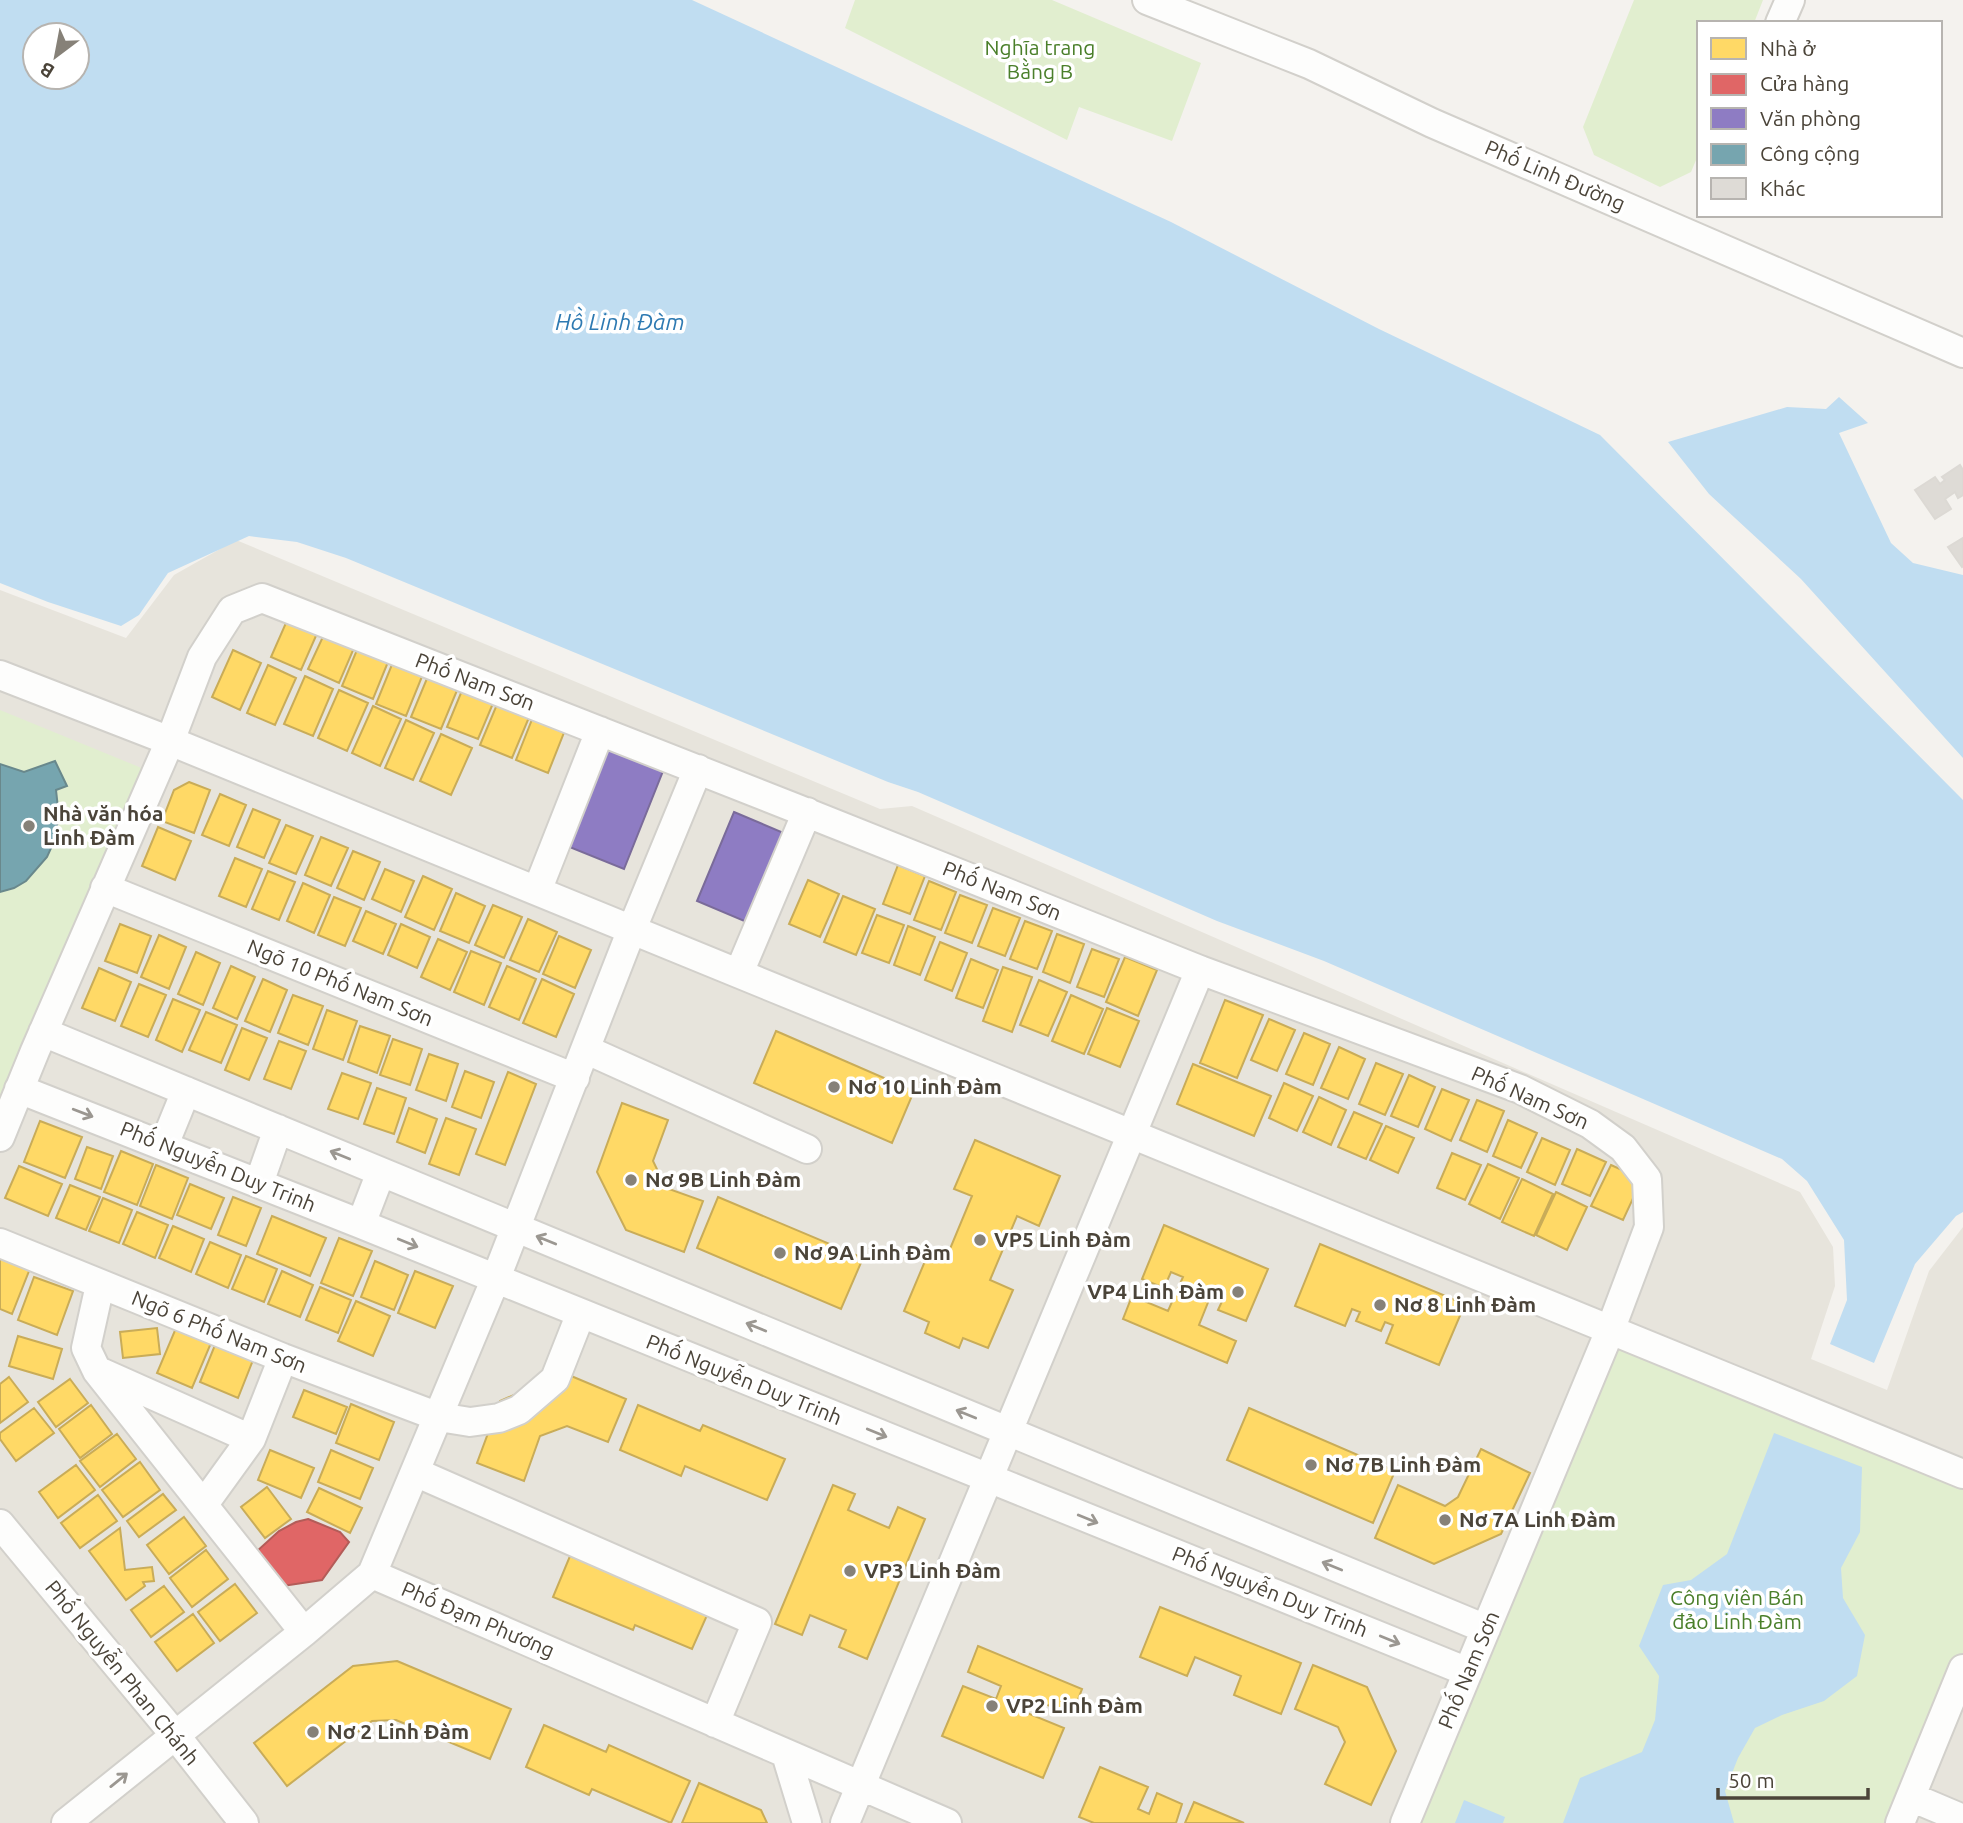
<svg xmlns="http://www.w3.org/2000/svg" width="1963" height="1823" font-family="Ubuntu,sans-serif">
  <style>
    .residential { fill: #e7e4dc }
    .green { fill: #e1eecf }
    .water { fill: #c0ddf1; fill-rule: evenodd }
    .homes { fill: #ffd966; stroke: #c9ac58; stroke-width: 2 }
    .shops { fill: #e06666; stroke: #b35c58; stroke-width: 2 }
    .offices { fill: #8e7cc3; stroke: #7a6b9a; stroke-width: 2 }
    .public { fill: #76a5af; stroke: #69888c; stroke-width: 2 }
    .building { fill: #dedbd6; stroke: #dcd9d4; stroke-width: 2 }
    .lines { fill: none; stroke-linecap: round; stroke-linejoin: round }
    .minor-casing { stroke: #d2d0cb; stroke-width: 32 }
    .minor { stroke: #fdfdfc; stroke-width: 28 }
    .oneway { stroke: #9b9791 }
    .poi-dot { fill: #868178; stroke: #fff; stroke-width: 2.5 }
    .labels { text-anchor: middle; stroke-width: 7; stroke-linejoin: round; paint-order: stroke }
    .park-label { font-size: 21px; fill: #4a7f2a; stroke: #fff }
    .street-label { font-size: 21px; fill: #4b4439; stroke: #fff }
    .poi-label { font-size: 21px; font-weight: bold; fill: #4b4439; stroke: #fff; text-anchor: start }
    .water-label { font-size: 23px; font-style: italic; fill: #2e7ab2; stroke: #fff }
  </style>
  <rect width="100%" height="100%" fill="#f4f2ee"/>
  <path class="residential" d="M236,540L880,809L912,806L1800,1192L1833,1247L1835,1286L1811,1359L1887,1390L1929,1271L1963,1227V1823H0V590L126,638L174,575Z"/>
  <path class="green" d="M855,0H1052L1201,63L1172,141L1079,107L1067,140L845,28Z
    M1634,0H1763L1754,23H1699V153L1691,172L1660,187L1594,155L1583,127Z
    M0,710L144,769L0,1110Z
    M1623,1333L1963,1474V1671L1901,1823H1411Z"/>
  <path class="water" d="M0,0H692L1171,222L1379,329L1600,435L1963,800V1212L1956,1216L1915,1264L1874,1363L1830,1344L1847,1300L1844,1240L1807,1181L1782,1159L1324,961L1217,921L918,792L888,782L346,558L297,542L249,536L168,573L139,615L121,626L48,602L0,583ZM77,35V77H35V35Z
    M1839,397L1868,423L1839,433L1891,543L1913,563L1963,575V758L1801,579L1709,494L1668,442L1787,407L1826,409Z
    M1774,1433L1862,1467L1860,1532L1841,1568L1843,1598L1865,1635L1857,1676L1824,1701L1782,1715L1755,1728L1738,1758L1725,1791L1734,1823H1563L1580,1778L1642,1752L1655,1720L1659,1676L1639,1646L1663,1585L1691,1580L1727,1554Z
    M1464,1800L1505,1817L1503,1823H1455Z"/>
  <path class="homes" d="M289,616L319,629L301,670L271,657Z
    M327,628L357,641L339,683L308,669Z
    M359,645L390,657L373,699L342,686Z
    M233,650L261,663L240,710L212,697Z
    M393,662L423,674L406,716L376,704Z
    M268,665L296,678L275,725L247,713Z
    M305,676L333,689L313,736L284,724Z
    M428,676L458,688L441,729L411,717Z
    M463,688L494,701L478,739L447,727Z
    M339,690L368,703L347,751L318,738Z
    M498,702L530,715L512,758L480,745Z
    M373,706L401,719L380,766L352,753Z
    M533,717L565,730L548,773L516,760Z
    M406,720L434,733L413,780L385,768Z
    M441,734L472,748L451,795L420,781Z
    M189,782L210,790L194,833L162,821L174,790Z
    M220,794L246,805L229,846L202,835Z
    M253,809L280,820L264,858L237,847Z
    M286,825L313,836L296,874L269,863Z
    M158,827L191,841L175,880L142,866Z
    M321,837L348,848L331,886L305,875Z
    M353,851L380,862L364,900L337,888Z
    M235,858L262,869L246,907L219,896Z
    M898,865L925,876L910,914L883,904Z
    M385,869L414,881L401,912L372,899Z
    M268,871L295,882L279,920L252,909Z
    M423,876L452,889L434,930L405,917Z
    M808,880L839,894L820,937L789,924Z
    M929,881L956,892L941,930L914,920Z
    M303,883L330,895L314,933L287,921Z
    M456,893L485,906L469,943L440,931Z
    M960,895L987,905L972,943L945,933Z
    M843,896L875,909L856,955L824,942Z
    M334,897L361,908L345,946L318,935Z
    M493,905L522,917L504,958L475,945Z
    M993,908L1020,918L1005,956L978,946Z
    M366,911L396,924L383,954L353,941Z
    M877,915L904,925L889,963L862,953Z
    M528,919L557,932L539,972L510,960Z
    M1025,921L1052,931L1037,969L1010,959Z
    M120,924L151,936L137,973L105,961Z
    M401,924L430,937L417,968L388,955Z
    M908,926L935,937L920,975L894,965Z
    M1057,934L1084,944L1070,983L1043,972Z
    M159,935L186,947L169,989L141,977Z
    M559,936L591,950L575,988L543,974Z
    M438,939L467,952L450,990L421,977Z
    M940,942L967,953L952,991L925,980Z
    M1092,949L1119,959L1104,997L1077,987Z
    M471,951L501,963L484,1005L454,992Z
    M196,952L220,963L203,1005L178,994Z
    M1125,957L1157,970L1138,1016L1106,1002Z
    M971,959L998,970L983,1008L956,998Z
    M231,966L255,977L237,1019L213,1008Z
    M507,966L536,979L519,1020L489,1007Z
    M1003,967L1032,977L1012,1032L983,1021Z
    M99,968L131,982L115,1021L82,1008Z
    M263,979L287,990L270,1032L245,1021Z
    M542,979L574,994L556,1037L523,1023Z
    M1039,980L1067,992L1048,1036L1020,1025Z
    M139,984L166,995L148,1037L121,1026Z
    M293,995L323,1006L308,1045L278,1033Z
    M1071,995L1103,1009L1084,1054L1052,1041Z
    M173,999L200,1010L182,1052L156,1040Z
    M1225,1000L1263,1015L1237,1078L1200,1063Z
    M1107,1008L1139,1021L1120,1067L1088,1054Z
    M327,1010L357,1021L343,1060L313,1049Z
    M206,1012L237,1025L221,1063L189,1050Z
    M1269,1019L1295,1030L1277,1071L1251,1060Z
    M360,1026L390,1036L377,1073L348,1062Z
    M242,1028L267,1038L249,1080L225,1070Z
    M776,1031L914,1091L892,1143L754,1083Z
    M1304,1033L1330,1044L1313,1085L1286,1074Z
    M393,1039L422,1049L410,1085L380,1075Z
    M279,1041L306,1051L291,1089L264,1079Z
    M1339,1047L1365,1059L1348,1099L1321,1088Z
    M429,1054L458,1064L446,1101L416,1090Z
    M1376,1063L1403,1074L1385,1115L1359,1104Z
    M1193,1064L1271,1096L1254,1136L1177,1104Z
    M465,1071L494,1082L481,1118L452,1107Z
    M508,1072L536,1084L505,1165L476,1154Z
    M342,1073L371,1083L358,1119L328,1109Z
    M1409,1075L1435,1087L1418,1127L1391,1116Z
    M1284,1083L1313,1096L1297,1131L1269,1118Z
    M377,1088L406,1098L394,1134L364,1124Z
    M1442,1089L1469,1100L1451,1141L1425,1129Z
    M1319,1097L1346,1110L1331,1145L1303,1132Z
    M1477,1100L1504,1111L1487,1152L1460,1140Z
    M622,1103L668,1120L653,1161L666,1188L703,1201L684,1252L626,1230L597,1172Z
    M409,1108L437,1119L425,1153L397,1142Z
    M1354,1112L1382,1124L1366,1159L1338,1147Z
    M446,1118L476,1129L459,1175L429,1164Z
    M1508,1120L1537,1133L1521,1168L1493,1156Z
    M40,1121L82,1137L65,1178L24,1162Z
    M1386,1126L1414,1138L1398,1173L1370,1160Z
    M1542,1138L1570,1150L1555,1185L1527,1172Z
    M975,1140L1060,1176L1039,1226L1017,1216L990,1280L1013,1290L988,1348L963,1338L959,1348L925,1333L929,1322L904,1311L928,1254L945,1261L972,1196L954,1189Z
    M87,1147L113,1156L101,1189L75,1179Z
    M1577,1149L1606,1162L1590,1196L1562,1184Z
    M121,1151L153,1164L137,1205L104,1192Z
    M1452,1153L1481,1165L1465,1200L1437,1188Z
    M1488,1164L1519,1178L1500,1219L1469,1204Z
    M156,1165L188,1178L172,1219L140,1206Z
    M1611,1165L1642,1179L1623,1220L1591,1206Z
    M19,1166L62,1184L48,1216L5,1198Z
    M1522,1179L1553,1194L1534,1236L1502,1222Z
    M190,1184L224,1198L211,1229L177,1215Z
    M70,1185L100,1197L86,1230L56,1218Z
    M1556,1192L1587,1207L1567,1250L1536,1235Z
    M233,1197L261,1208L246,1246L218,1235Z
    M718,1197L863,1258L841,1309L697,1248Z
    M103,1198L132,1210L119,1243L89,1231Z
    M137,1212L168,1225L155,1258L123,1244Z
    M272,1216L326,1238L310,1276L257,1254Z
    M1164,1225L1268,1269L1246,1321L1218,1310L1225,1295L1213,1290L1199,1325L1236,1341L1227,1363L1123,1319L1132,1296L1168,1311L1183,1277L1171,1272L1164,1288L1142,1279Z
    M173,1226L204,1239L191,1272L159,1258Z
    M339,1238L372,1251L353,1296L321,1283Z
    M210,1242L241,1255L228,1288L196,1274Z
    M1320,1244L1465,1304L1439,1365L1386,1343L1393,1325L1385,1322L1381,1331L1356,1321L1360,1312L1352,1309L1345,1326L1295,1306Z
    M0,1254L31,1266L12,1314L0,1309Z
    M246,1256L277,1269L264,1302L232,1289Z
    M375,1261L408,1275L394,1310L361,1297Z
    M282,1271L313,1285L300,1317L268,1304Z
    M415,1271L453,1286L435,1328L398,1313Z
    M34,1277L73,1291L57,1335L18,1320Z
    M320,1287L351,1300L338,1333L306,1320Z
    M356,1301L390,1316L373,1356L338,1341Z
    M157,1328L160,1354L123,1358L120,1332Z
    M176,1328L211,1343L192,1388L157,1373Z
    M18,1336L62,1349L53,1379L9,1366Z
    M215,1345L253,1360L238,1398L200,1382Z
    M564,1373L626,1399L608,1442L567,1426L540,1436L524,1481L477,1463L500,1401Z
    M9,1377L28,1402L0,1423V1384Z
    M70,1379L88,1403L56,1427L38,1402Z
    M304,1390L347,1407L336,1434L293,1417Z
    M351,1404L394,1422L379,1460L336,1443Z
    M91,1405L112,1434L80,1458L59,1429Z
    M638,1405L700,1431L703,1425L785,1459L767,1500L685,1466L681,1476L620,1450Z
    M34,1408L54,1433L16,1461L0,1439V1433Z
    M1249,1408L1395,1471L1373,1523L1227,1460Z
    M117,1434L136,1459L100,1487L80,1461Z
    M1481,1449L1530,1473L1501,1534L1434,1564L1375,1538L1398,1485L1445,1506L1458,1497Z
    M270,1450L314,1468L301,1498L258,1480Z
    M331,1450L373,1468L360,1499L318,1482Z
    M140,1462L160,1490L123,1517L102,1490Z
    M76,1465L95,1490L58,1518L39,1492Z
    M833,1485L855,1494L848,1510L889,1528L898,1507L925,1519L867,1659L839,1647L846,1630L810,1615L802,1635L775,1624Z
    M267,1487L291,1519L265,1538L241,1507Z
    M319,1488L362,1508L350,1533L307,1512Z
    M163,1494L176,1510L139,1537L127,1521Z
    M98,1495L117,1521L80,1548L61,1523Z
    M184,1517L206,1546L169,1574L147,1545Z
    M120,1528L125,1570L152,1567L154,1581L143,1582L145,1586L126,1600L89,1551Z
    M206,1550L228,1579L192,1607L170,1578Z
    M570,1556L708,1613L692,1649L635,1625L633,1630L553,1597Z
    M235,1584L257,1613L220,1641L198,1612Z
    M164,1586L184,1612L151,1637L131,1610Z
    M1160,1607L1301,1663L1281,1714L1234,1695L1241,1676L1195,1657L1187,1676L1140,1657Z
    M193,1614L214,1643L177,1671L155,1642Z
    M978,1646L1082,1689L1072,1715L1033,1699L1027,1713L1064,1728L1043,1778L942,1736L963,1686L996,1699L1001,1686L968,1672Z
    M397,1661L511,1709L490,1759L396,1720L372,1721L287,1786L254,1743L353,1666Z
    M1313,1665L1367,1687L1396,1751L1371,1805L1325,1784L1345,1742L1338,1727L1295,1709Z
    M544,1725L606,1752L609,1745L690,1781L671,1823L592,1789L589,1795L526,1767Z
    M1100,1767L1148,1787L1138,1809L1149,1814L1157,1793L1182,1804L1176,1823H1094L1079,1817Z
    M699,1783L761,1810L767,1823H682Z
    M1194,1802L1244,1823H1185Z"/>
  <path class="shops" d="M308,1519L340,1532L349,1542L322,1580L283,1586L256,1552L279,1531L296,1522Z"/>
  <path class="offices" d="M606,747L663,771L624,869L567,846Z
    M734,812L786,834L749,923L697,901Z"/>
  <path class="public" d="M55,761L67,786L56,790L59,817L52,846L47,857L26,881L14,888L0,892V764L24,772Z"/>
  <path class="building" d="M1960,465L1963,470V495L1958,498L1955,492L1945,499L1951,509L1935,519L1915,490L1935,477L1940,484L1945,480L1942,477Z
    M1963,538V566L1962,567L1948,547Z"/>
  <g class="lines">
    <defs>
      <path id="minor" d="M1147,0L1309,64L1432,123L1963,353
        M1780,23L1790,0
        M0,675L170,741L1963,1474
        M105,888L575,1078
        M537,891L600,731
        M739,973L807,812
        M43,1032L1486,1629
        M587,1050L807,1149
        M19,1089L361,1224L1468,1672
        M0,1137L35,1051L170,741L202,657L232,610L262,598L795,808L1200,970L1520,1089L1590,1124L1623,1148L1647,1179L1649,1227L1611,1328L1405,1823
        M164,1145L186,1091
        M259,1183L278,1129
        M361,1224L381,1172
        M0,1243L283,1358L439,1417L470,1422L499,1418L519,1410L555,1379L581,1313
        M100,1285L86,1348L97,1371L304,1632
        M103,1373L251,1439
        M415,1472L757,1622L715,1723
        M204,1504L251,1439L283,1358
        M0,1524L175,1735L244,1823
        M372,1574L947,1823
        M786,1754L807,1823
        M1911,1797L1963,1819
        M66,1823L304,1632L372,1574L496,1278L632,929L698,769
        M845,1823L1200,970
        M1900,1823L1963,1669"/>
    </defs>
    <use href="#minor" class="minor-casing"/>
    <use href="#minor" class="minor"/>
  </g>
  <defs><path id="oneway-shaft" d="M-6 0H5M1.5-3L5.5 0L1.5 3" fill="none" stroke-width="1.6" stroke-linecap="round" stroke-linejoin="round" transform="scale(1.75)"/></defs>
  <g class="oneway">
    <use href="#oneway-shaft" transform="translate(83 1113) rotate(21)"/>
    <use href="#oneway-shaft" transform="translate(340 1155) rotate(-158)"/>
    <use href="#oneway-shaft" transform="translate(546 1240) rotate(-158)"/>
    <use href="#oneway-shaft" transform="translate(408 1243) rotate(22)"/>
    <use href="#oneway-shaft" transform="translate(756 1327) rotate(-158)"/>
    <use href="#oneway-shaft" transform="translate(966 1414) rotate(-158)"/>
    <use href="#oneway-shaft" transform="translate(877 1433) rotate(22)"/>
    <use href="#oneway-shaft" transform="translate(1088 1519) rotate(22)"/>
    <use href="#oneway-shaft" transform="translate(1332 1566) rotate(-158)"/>
    <use href="#oneway-shaft" transform="translate(1390 1640) rotate(22)"/>
    <use href="#oneway-shaft" transform="translate(119 1780) rotate(-39)"/>
  </g>
  <g class="poi-dot">
    <circle cx="29" cy="826" r="7"/>
    <circle cx="834" cy="1087" r="7"/>
    <circle cx="631" cy="1180" r="7"/>
    <circle cx="980" cy="1240" r="7"/>
    <circle cx="780" cy="1253" r="7"/>
    <circle cx="1238" cy="1292" r="7"/>
    <circle cx="1380" cy="1305" r="7"/>
    <circle cx="1311" cy="1465" r="7"/>
    <circle cx="1445" cy="1520" r="7"/>
    <circle cx="850" cy="1571" r="7"/>
    <circle cx="992" cy="1706" r="7"/>
    <circle cx="313" cy="1732" r="7"/>
  </g>
  <g class="labels">
    <g class="park-label">
      <text x="1040" y="55">Nghĩa trang<tspan x="1040" dy="24">Bằng B</tspan></text>
      <text x="1737" y="1605">Công viên Bán<tspan x="1737" dy="24">đảo Linh Đàm</tspan></text>
    </g>
    <g class="street-label">
      <text transform="translate(1555 176) rotate(23)" y="7">Phố Linh Đường</text>
      <text transform="translate(475 682) rotate(21)" y="7">Phố Nam Sơn</text>
      <text transform="translate(1002 891) rotate(22)" y="7">Phố Nam Sơn</text>
      <text transform="translate(340 983) rotate(22)" y="7">Ngõ 10 Phố Nam Sơn</text>
      <text transform="translate(1530 1098) rotate(24)" y="7">Phố Nam Sơn</text>
      <text transform="translate(218 1167) rotate(22)" y="7">Phố Nguyễn Duy Trinh</text>
      <text transform="translate(219 1332) rotate(22)" y="7">Ngõ 6 Phố Nam Sơn</text>
      <text transform="translate(744 1380) rotate(22)" y="7">Phố Nguyễn Duy Trinh</text>
      <text transform="translate(1270 1592) rotate(22)" y="7">Phố Nguyễn Duy Trinh</text>
      <text transform="translate(478 1620) rotate(23)" y="7">Phố Đạm Phương</text>
      <text transform="translate(1469 1670) rotate(-67)" y="7">Phố Nam Sơn</text>
      <text transform="translate(122 1673) rotate(51)" y="7">Phố Nguyễn Phan Chánh</text>
    </g>
    <g class="poi-label">
      <text x="43" y="821">Nhà văn hóa<tspan x="43" dy="24">Linh Đàm</tspan></text>
      <text x="848" y="1094">Nơ 10 Linh Đàm</text>
      <text x="645" y="1187">Nơ 9B Linh Đàm</text>
      <text x="994" y="1247">VP5 Linh Đàm</text>
      <text x="794" y="1260">Nơ 9A Linh Đàm</text>
      <text x="1224" y="1299" text-anchor="end">VP4 Linh Đàm</text>
      <text x="1394" y="1312">Nơ 8 Linh Đàm</text>
      <text x="1325" y="1472">Nơ 7B Linh Đàm</text>
      <text x="1459" y="1527">Nơ 7A Linh Đàm</text>
      <text x="864" y="1578">VP3 Linh Đàm</text>
      <text x="1006" y="1713">VP2 Linh Đàm</text>
      <text x="327" y="1739">Nơ 2 Linh Đàm</text>
    </g>
    <g class="water-label">
      <text x="620" y="330">Hồ Linh Đàm</text>
    </g>
  </g>
  <rect x="1697" y="21" width="245" height="196" fill="#ffffff" stroke="#b7b4b0" stroke-width="2"/>
  <rect x="1711" y="38" width="35" height="21" fill="#ffd966" stroke="#b7b4b0" stroke-width="2"/>
  <text x="1760" y="56" font-size="21" fill="#4b4439">Nhà ở</text>
  <rect x="1711" y="74" width="35" height="21" fill="#e06666" stroke="#b7b4b0" stroke-width="2"/>
  <text x="1760" y="91" font-size="21" fill="#4b4439">Cửa hàng</text>
  <rect x="1711" y="108" width="35" height="21" fill="#8e7cc3" stroke="#b7b4b0" stroke-width="2"/>
  <text x="1760" y="126" font-size="21" fill="#4b4439">Văn phòng</text>
  <rect x="1711" y="144" width="35" height="21" fill="#76a5af" stroke="#b7b4b0" stroke-width="2"/>
  <text x="1760" y="161" font-size="21" fill="#4b4439">Công cộng</text>
  <rect x="1711" y="178" width="35" height="21" fill="#dedbd6" stroke="#b7b4b0" stroke-width="2"/>
  <text x="1760" y="196" font-size="21" fill="#4b4439">Khác</text>
  <g transform="translate(56 56) rotate(212)"><circle r="33" fill="#ffffff" stroke="#b7b4b0" stroke-width="2"/>
  <path d="M0-5L12 26L0 18L-12 26Z" fill="#868178"/>
  <text y="-10" font-size="19" font-weight="bold" text-anchor="middle" fill="#4b4439">B</text>
  </g>
  <path d="M1718 1788v10h150v-10" fill="none" stroke="#4b4439" stroke-width="3.5"/>
  <text x="1728" y="1788" font-size="21" fill="#4b4439" stroke="#ffffff" stroke-width="5" paint-order="stroke">50 m</text>
</svg>
